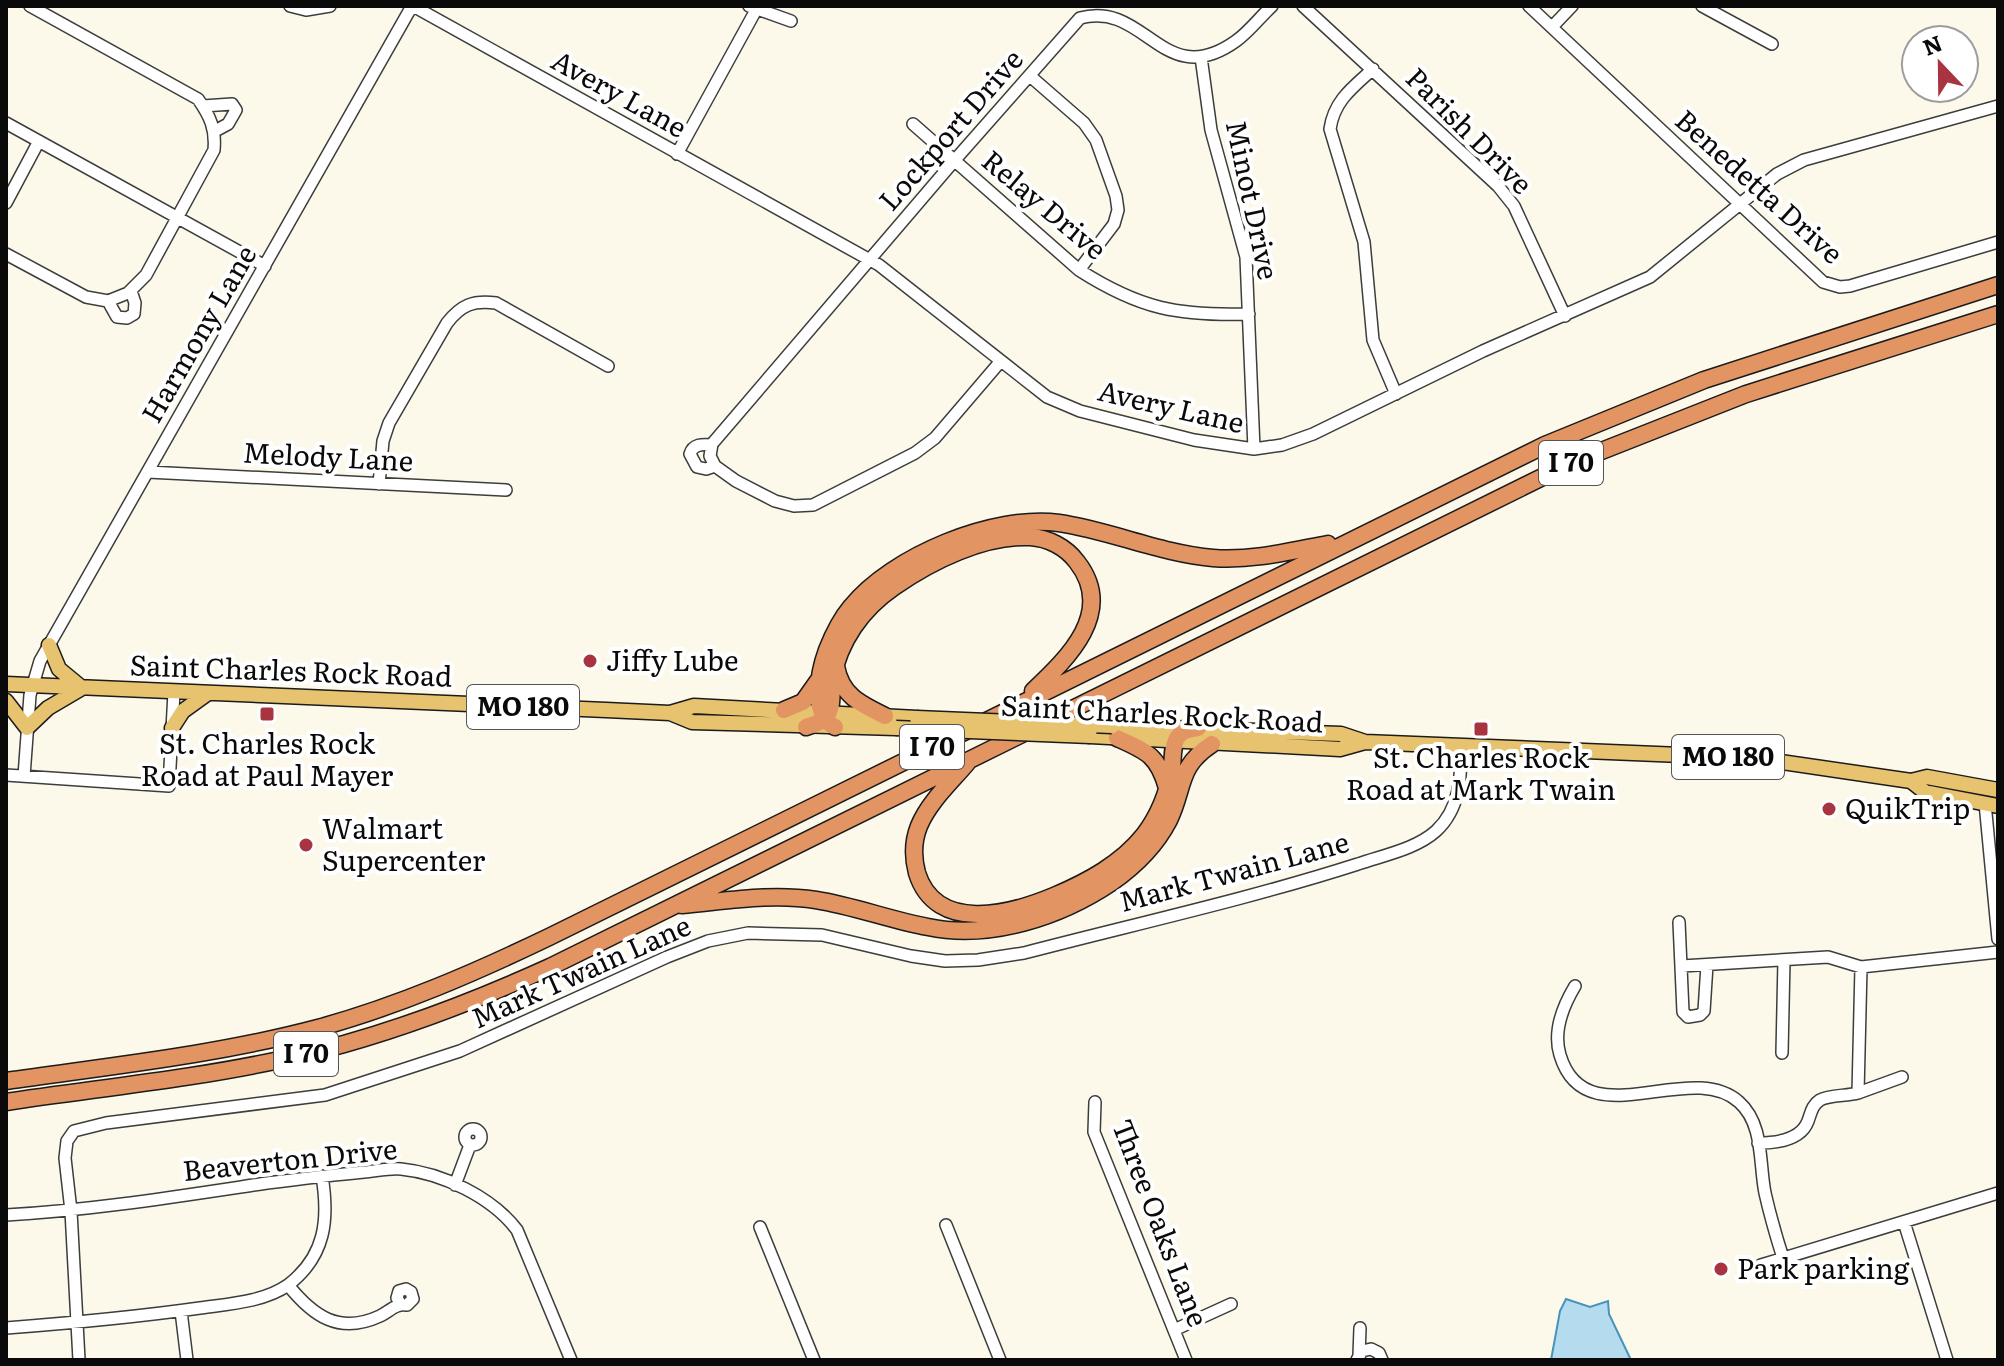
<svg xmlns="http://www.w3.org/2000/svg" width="2004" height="1366" font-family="Literata,serif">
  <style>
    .water { fill: #b5dcee; stroke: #4594bb; stroke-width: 2 }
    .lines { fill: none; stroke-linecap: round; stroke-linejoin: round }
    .minor-casing { stroke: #3d3d3d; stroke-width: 14 }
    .major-casing { stroke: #1b1b1b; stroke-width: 17 }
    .highway-casing { stroke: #1b1b1b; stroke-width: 19 }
    .minor { stroke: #fff; stroke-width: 11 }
    .major { stroke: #e7c36f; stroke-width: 14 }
    .highway { stroke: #e29563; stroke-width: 16 }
    .major-bridge-casing { stroke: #1b1b1b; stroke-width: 17; stroke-linecap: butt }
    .major-bridge { stroke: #e7c36f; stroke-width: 14 }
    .poi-dot { fill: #a83441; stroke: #fff; stroke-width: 3 }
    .labels { text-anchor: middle; stroke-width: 8; stroke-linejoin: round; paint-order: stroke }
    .shield { fill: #fff; stroke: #545454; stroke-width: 2 }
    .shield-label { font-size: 26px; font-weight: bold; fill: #0a0a0a }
    .street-label { font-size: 28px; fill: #0a0a0a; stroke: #fff }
    .poi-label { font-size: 28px; fill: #0a0a0a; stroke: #fff; text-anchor: start }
  </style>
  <rect width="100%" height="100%" fill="#fcf8ea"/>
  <path class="water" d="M1566,1299L1590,1307L1608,1301L1609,1314L1631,1360H1551L1560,1311Z"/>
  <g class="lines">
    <defs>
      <path id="minor" d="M290,6L306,10L330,6
        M413,6L879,265L1047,397L1080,411L1194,440L1254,449L1282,445L1313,434L1483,351L1650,277L1777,174L1804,160L1998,106
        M749,6L791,21
        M1303,6L1498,186L1514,206L1565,316
        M1529,6L1823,282L1840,287L1850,286L1998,242
        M1702,6L1772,44
        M1552,27L1572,6
        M1201,57L1211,130L1246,257L1254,449
        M1373,69C1352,88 1334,101 1330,129L1364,242L1373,340L1396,394
        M1030,76L1084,123L1096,140L1116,196L1118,210L1114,224L1079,270
        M203,106L232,104L236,110L228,124L215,131
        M6,123L265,266
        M913,124L1079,270C1140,309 1178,316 1249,314
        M677,154L756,10
        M6,203L39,141
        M6,254L86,297L108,301L128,293L146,275L214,150C216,129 210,116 198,99L30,6
        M108,301L117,317L127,318L134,314L135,303L131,291
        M1000,362L935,438L915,453L813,505L794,506L775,501L736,481L715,466L710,456L712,444L954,161L1080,18C1146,0 1163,93 1236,41C1249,32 1260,17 1272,6
        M712,445C702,444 693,444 690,454L697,467L706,469L715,466
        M148,472L506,490
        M379,484L383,441L389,423L447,323C461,305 473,300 496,303L608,366
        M6,775L169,786L174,692
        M24,776L30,695L40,661L412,6
        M1985,803L1998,939
        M1679,922L1683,1012L1688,1017L1700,1015L1704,1011L1707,965
        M1682,966L1828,957L1861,967L1998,952
        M1575,986C1563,1006 1553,1032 1560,1055C1585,1139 1690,1058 1739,1102C1764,1124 1759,1163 1765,1193C1770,1215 1776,1236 1783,1258
        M1782,1053L1784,960
        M1858,1093L1902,1077
        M1095,1102L1094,1132L1186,1360
        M465 1137a8 8 0 1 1 16 0a8 8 0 1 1-16 0Z
        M1758,1143C1776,1143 1801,1140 1808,1121C1811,1113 1812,1105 1820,1100C1829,1095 1847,1096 1858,1093L1861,967
        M455,1185L470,1145
        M6,1215C94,1210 180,1196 267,1183C299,1179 332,1175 364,1172C376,1171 389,1168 401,1169C442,1173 492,1197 517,1230L571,1360
        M1904,1222L1947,1360
        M946,1225L1000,1360
        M760,1227L814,1360
        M1761,1265L1998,1193
        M288,1285C313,1316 339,1335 380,1316C390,1311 396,1303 407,1305L413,1299L411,1292L406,1289L399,1291L397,1298L400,1303
        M181,1311L187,1360
        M6,1328C71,1323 136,1317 200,1308C228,1304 264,1302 288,1285C326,1256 329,1219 322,1176
        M1174,1330L1231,1304
        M1359,1355L1360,1328
        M79,1360L71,1211L65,1158L67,1141L74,1131L106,1123L325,1095L460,1051L667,957L708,941L748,933L822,935L911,956L945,961L978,960L1024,953C1135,924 1249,899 1358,864C1384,855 1416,849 1436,831C1460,809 1462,776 1460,746
        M1357,1360L1362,1351L1371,1349L1379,1353L1382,1360"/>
      <path id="major" d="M49,645L59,669L82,688
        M6,684L606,710L670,713L694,706L917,718
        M6,701L27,728L48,708L82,688
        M670,713L692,722L896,728
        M1112,726L1341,734L1365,742
        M172,728L183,711L208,693
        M1090,736L1340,749L1365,742L1754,758L1911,781L1927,777L1998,790
        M1911,781L1925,792L1998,806"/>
      <path id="highway" d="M836,666C841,695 860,704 885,716
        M784,710L803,702L820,678
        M806,727C814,724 822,723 827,716C833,707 831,691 832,680C839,641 862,609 894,587C931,561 984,535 1030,537C1048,538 1066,547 1077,562C1116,612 1068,658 1033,691
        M835,727C810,715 819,672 827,650C833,635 840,620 851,607C892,556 994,514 1059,523C1112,531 1159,553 1213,558C1252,561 1291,551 1328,544
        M1117,738C1146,751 1158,755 1167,788
        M967,763C951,782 929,802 919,826C913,841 913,858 917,873C936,934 1011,914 1054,896C1087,882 1121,864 1144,835C1159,815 1168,792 1172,768C1173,759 1172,746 1177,738C1182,730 1189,730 1198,728
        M682,905C727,901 771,893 816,900C854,906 890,920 928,927C990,940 1060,917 1112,882C1135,866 1156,845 1169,820C1185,787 1177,767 1212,744
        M6,1081C110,1066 216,1055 318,1028C398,1006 474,973 549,937L1545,445L1704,380L1998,285
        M6,1102C99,1088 193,1079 284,1059C377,1039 464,1006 550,967L1571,463L1746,394L1998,314"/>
    </defs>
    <use href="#minor" class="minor-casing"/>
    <use href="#major" class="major-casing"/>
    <use href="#highway" class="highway-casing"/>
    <use href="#minor" class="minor"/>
    <use href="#major" class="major"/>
    <use href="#highway" class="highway"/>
    <defs>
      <path id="major-bridge" d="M917,718L1112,726
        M896,728L1090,736"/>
    </defs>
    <use href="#major-bridge" class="major-bridge-casing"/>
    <use href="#major-bridge" class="major-bridge"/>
  </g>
  <g class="poi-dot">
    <circle cx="590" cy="661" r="8"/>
    <rect x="259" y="706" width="16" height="16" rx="4"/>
    <rect x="1473" y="721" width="16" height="16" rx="4"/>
    <circle cx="1829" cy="809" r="8"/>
    <circle cx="306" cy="845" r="8"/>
    <circle cx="1721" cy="1269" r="8"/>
  </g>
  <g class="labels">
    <g class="shield">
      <rect x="1539" y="441" width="64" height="44" rx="6"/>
      <rect x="467" y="685" width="112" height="44" rx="6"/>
      <rect x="900" y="725" width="64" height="44" rx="6"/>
      <rect x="1672" y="735" width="112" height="44" rx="6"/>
      <rect x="274" y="1032" width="64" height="44" rx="6"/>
    </g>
    <g class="shield-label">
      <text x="1571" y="472">I 70</text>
      <text x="523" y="716">MO 180</text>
      <text x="932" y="756">I 70</text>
      <text x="1728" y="766">MO 180</text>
      <text x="306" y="1063">I 70</text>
    </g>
    <g class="street-label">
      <text transform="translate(619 94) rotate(29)" y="10">Avery Lane</text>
      <text transform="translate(951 130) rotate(-49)" y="10">Lockport Drive</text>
      <text transform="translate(1469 131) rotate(45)" y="10">Parish Drive</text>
      <text transform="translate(1759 187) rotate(42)" y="10">Benedetta Drive</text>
      <text transform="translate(1252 200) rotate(78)" y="10">Minot Drive</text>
      <text transform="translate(1044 205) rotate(40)" y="10">Relay Drive</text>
      <text transform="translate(199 334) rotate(-60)" y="10">Harmony Lane</text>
      <text transform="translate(1171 407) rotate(13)" y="10">Avery Lane</text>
      <text transform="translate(328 457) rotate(3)" y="10">Melody Lane</text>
      <text transform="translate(291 671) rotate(2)" y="10">Saint Charles Rock Road</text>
      <text transform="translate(1162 714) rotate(3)" y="10">Saint Charles Rock Road</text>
      <text transform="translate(1234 872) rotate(-15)" y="10">Mark Twain Lane</text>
      <text transform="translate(581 972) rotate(-24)" y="10">Mark Twain Lane</text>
      <text transform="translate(290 1160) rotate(-6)" y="10">Beaverton Drive</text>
      <text transform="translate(1160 1223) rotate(69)" y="10">Three Oaks Lane</text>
    </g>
    <g class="poi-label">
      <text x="606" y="671">Jiffy Lube</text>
      <text x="267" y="754" text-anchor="middle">St. Charles Rock<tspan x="267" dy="32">Road at Paul Mayer</tspan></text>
      <text x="1481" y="768" text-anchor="middle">St. Charles Rock<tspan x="1481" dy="32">Road at Mark Twain</tspan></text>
      <text x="1845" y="819">QuikTrip</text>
      <text x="322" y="839">Walmart<tspan x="322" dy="32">Supercenter</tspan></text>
      <text x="1737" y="1279">Park parking</text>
    </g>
  </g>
  <rect width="2004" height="1366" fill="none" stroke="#0a0a0a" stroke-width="16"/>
  <g transform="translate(1940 64) rotate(338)"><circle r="38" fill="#ffffff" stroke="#9d9d9d" stroke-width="2"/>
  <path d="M0-6L14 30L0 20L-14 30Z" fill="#a83441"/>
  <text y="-12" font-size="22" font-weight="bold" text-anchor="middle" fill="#0a0a0a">N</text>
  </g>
</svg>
